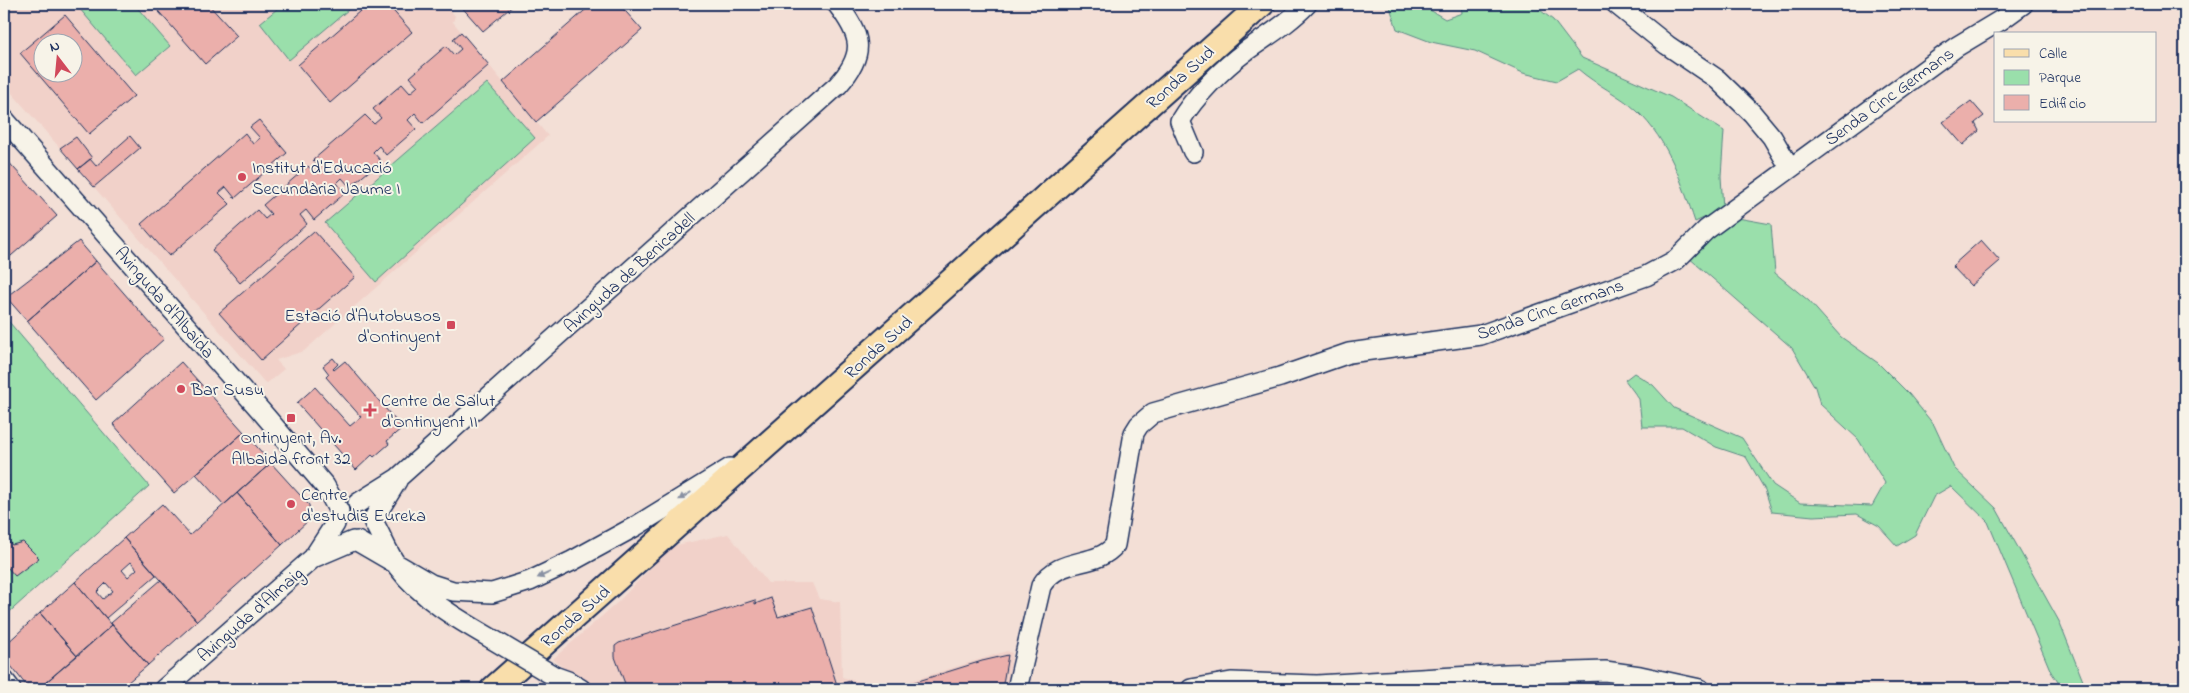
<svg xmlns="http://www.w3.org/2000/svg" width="2189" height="693" font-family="'Indie Flower',sans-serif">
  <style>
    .built { fill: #f1d1c9; fill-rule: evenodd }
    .green { fill: #9adfab; stroke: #5a8784 }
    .building { fill: #ebafab; stroke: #1b2f5e; fill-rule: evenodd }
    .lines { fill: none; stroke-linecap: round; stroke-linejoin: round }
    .minor-casing { stroke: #1b2f5e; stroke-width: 22 }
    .major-casing { stroke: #1b2f5e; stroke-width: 28 }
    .minor { stroke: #f7f3e8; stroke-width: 19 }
    .major { stroke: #f9deab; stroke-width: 24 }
    .minor-bridge-casing { stroke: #1b2f5e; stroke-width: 22; stroke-linecap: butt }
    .minor-bridge { stroke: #f7f3e8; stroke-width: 19 }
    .oneway { fill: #8991a3 }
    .poi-dot { fill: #d1495b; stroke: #f7f3e8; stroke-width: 2 }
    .labels { text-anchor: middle; stroke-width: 4; stroke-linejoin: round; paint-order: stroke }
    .street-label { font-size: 18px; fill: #1b2f5e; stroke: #f7f3e8 }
    .poi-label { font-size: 18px; fill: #1b2f5e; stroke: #f7f3e8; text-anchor: start }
  </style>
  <rect width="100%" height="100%" fill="#f3dfd6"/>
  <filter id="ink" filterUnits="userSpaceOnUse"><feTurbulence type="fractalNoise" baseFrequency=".02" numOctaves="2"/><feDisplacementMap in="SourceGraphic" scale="10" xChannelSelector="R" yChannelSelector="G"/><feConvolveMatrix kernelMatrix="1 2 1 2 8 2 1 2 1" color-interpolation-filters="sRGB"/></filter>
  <g filter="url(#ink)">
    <path class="built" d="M4,4H446L455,16L453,22L548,136L304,351L276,360L284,369L266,384L4,84ZM42,42H72V72H42Z
      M728,534L768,583H812L819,599L840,602L842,677L885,689L1007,651L1012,653L1007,689H588L553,659L618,602L672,546Z"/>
    <path class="green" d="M84,4H134L170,46L136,75L79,8Z
      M283,4H355L289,60L260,23Z
      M1389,4H1420L1445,19L1462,13L1461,4H1532L1553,20L1582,58L1671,97L1724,131L1721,176L1723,209L1695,222C1682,183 1669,141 1637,111C1620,95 1596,85 1578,69L1557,81L1523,73L1475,51L1431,42L1397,29Z
      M487,83L535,138L376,282L325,223Z
      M1732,217L1771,224L1775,273L1809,301L1841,337L1878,363L1909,394L1934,425L1954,468L1996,508L2060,623L2083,681L2080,689H2063L2051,672L1988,522L1951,486L1934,496L1915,535L1897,546L1879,526L1857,514L1813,516L1772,512L1765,490L1746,457L1716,447L1682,427H1642L1639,399L1625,380L1634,373L1653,385L1674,408L1742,438L1773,485L1800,503L1872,506L1885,483L1858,439L1820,404L1815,387L1792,348L1688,257Z
      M4,316L149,486L4,617Z"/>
    <path class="building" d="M4,4H14L4,12Z
      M152,4H208L237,36L205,64Z
      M368,4H387L412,32L330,103L298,65Z
      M459,4H515L483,31Z
      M592,4H619L642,30L536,122L503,82Z
      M65,15L134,96L89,134L20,53ZM42,42H72V72H42Z
      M461,32L489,65L423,123L415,113L408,120L416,129L386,155L379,146L373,152L381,161L350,187L342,178L337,183L345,193L314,220L306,210L300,215L307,224L240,283L212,250L257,210L265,219L271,214L263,205L308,166L315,174L321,169L313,160L365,115L374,124L381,118L373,109L402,84L410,93L418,86L410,77L446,46L454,55L461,49L453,39Z
      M1971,101L1984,116L1975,123L1979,131L1963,145L1943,122Z
      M259,120L287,153L235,198L226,187L219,193L230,204L169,256L141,224L245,133L253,144L260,138L250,127Z
      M130,136L140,148L94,187L78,169L90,159L96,166Z
      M76,137L92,158L78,169L60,148Z
      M5,158L57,216L4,262V159Z
      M314,231L355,277L261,360L219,313Z
      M1981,240L2000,261L1971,286L1952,266Z
      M79,241L96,261L27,321L6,297Z
      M96,261L164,339L96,400L27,321Z
      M333,358L338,364L333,369L334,370L345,361L402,428L387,441L389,444L374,457L372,455L356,470L297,403L315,387L350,426L361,417L326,377L329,374L323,366Z
      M181,362L244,432L174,493L113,424Z
      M244,432L271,463L224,505L196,474Z
      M271,463L309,505L310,519L282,545L237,493Z
      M237,493L282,545L197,621L124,538L162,504L190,535Z
      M4,536L12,545L23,542L39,558L15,576L7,567L4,569Z
      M124,538L156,575L106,618L75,582ZM131,562L137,569L128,577L122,570ZM106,583L113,591L103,599L97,592Z
      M161,580L197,621L148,665L111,623Z
      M75,582L112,625L77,656L40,613Z
      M771,598L778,617L812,607L837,685L850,681L853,689H627L615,657V646L619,643L755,600V604Z
      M40,613L77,656L38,689H29L4,657V646Z
      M112,625L148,665L120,689H38Z
      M1008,655L1002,689H893L982,661Z"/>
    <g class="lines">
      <defs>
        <path id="minor" d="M1616,4L1667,45L1717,79L1752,113L1772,137L1790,168
          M4,119L261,411L325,486L339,511
          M1193,152L1180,121C1195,96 1222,69 1246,51C1267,36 1289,23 1307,4
          M358,503L398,478L838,85C867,53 861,35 837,4
          M374,518L397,481
          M374,523C382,537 388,554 398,567C422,599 459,620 492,639
          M357,541L431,584L453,591L492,593L530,581L572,561L636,526L730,468
          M313,558L353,541
          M554,676L568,681L581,689
          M4,680L11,689
          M164,689L313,558L335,524
          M1017,689L1041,586C1060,555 1095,569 1115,545L1134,433L1139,425L1153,413L1280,377L1349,353L1481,335L1646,276L1676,260L1706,230L1956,47L2001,20L2023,4
          M1191,689L1231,682L1317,685L1506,674L1605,671L1640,676L1700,689"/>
        <path id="major" d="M493,689L1262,4"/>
      </defs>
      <use href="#minor" class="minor-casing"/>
      <use href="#major" class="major-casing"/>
      <use href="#minor" class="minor"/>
      <use href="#major" class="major"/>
      <defs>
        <path id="minor-bridge" d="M492,639L554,676"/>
      </defs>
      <use href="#minor-bridge" class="minor-bridge-casing"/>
      <use href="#minor-bridge" class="minor-bridge"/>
    </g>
    <defs><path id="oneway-solid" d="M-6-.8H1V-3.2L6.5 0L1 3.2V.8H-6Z" transform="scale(1.25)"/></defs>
    <g class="oneway">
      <use href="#oneway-solid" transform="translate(685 496) rotate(148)"/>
      <use href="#oneway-solid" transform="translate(544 575) rotate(156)"/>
    </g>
  </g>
  <g class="poi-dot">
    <circle cx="242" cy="177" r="5"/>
    <rect x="446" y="320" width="10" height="10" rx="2.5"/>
    <circle cx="181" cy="389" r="5"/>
    <path d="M367.5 402.5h5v5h5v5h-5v5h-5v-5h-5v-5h5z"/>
    <rect x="286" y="413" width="10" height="10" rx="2.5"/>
    <circle cx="291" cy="504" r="5"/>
  </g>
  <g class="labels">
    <g class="street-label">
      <text transform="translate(1180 77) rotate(-42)" y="6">Ronda Sud</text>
      <text transform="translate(1889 96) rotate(-36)" y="6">Senda Cinc Germans</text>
      <text transform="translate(629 272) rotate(-42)" y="6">Avinguda de Benicadell</text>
      <text transform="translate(165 302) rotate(49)" y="6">Avinguda d'Albaida</text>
      <text transform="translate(1550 309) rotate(-19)" y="6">Senda Cinc Germans</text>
      <text transform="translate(878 347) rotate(-42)" y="6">Ronda Sud</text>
      <text transform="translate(250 614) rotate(-41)" y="6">Avinguda d'Almaig</text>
      <text transform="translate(575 616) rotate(-41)" y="6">Ronda Sud</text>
    </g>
    <g class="poi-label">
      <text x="252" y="173">Institut d'Educació<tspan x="252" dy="21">Secundària Jaume I</tspan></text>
      <text x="441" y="321" text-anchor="end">Estació d'Autobusos<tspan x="441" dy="21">d'Ontinyent</tspan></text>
      <text x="191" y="395">Bar Susu</text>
      <text x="381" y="406">Centre de Salut<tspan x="381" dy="21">d'Ontinyent II</tspan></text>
      <text x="291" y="443" text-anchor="middle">Ontinyent, Av.<tspan x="291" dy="21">Albaida front 32</tspan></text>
      <text x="301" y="500">Centre<tspan x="301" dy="21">d'estudis Eureka</tspan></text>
    </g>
  </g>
  <rect width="2189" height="693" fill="none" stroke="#f7f3e8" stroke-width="20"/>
  <rect x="10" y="10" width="2169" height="673" fill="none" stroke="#1b2f5e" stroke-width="2" filter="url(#ink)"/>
  <rect x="1994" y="32" width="162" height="90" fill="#f7f3e8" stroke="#9fa5b1"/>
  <rect x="2004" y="49" width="25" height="8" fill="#f9deab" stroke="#9fa5b1"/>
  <text x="2039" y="58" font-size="15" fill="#1b2f5e">Calle</text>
  <rect x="2004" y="70" width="25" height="15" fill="#9adfab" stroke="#9fa5b1"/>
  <text x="2039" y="82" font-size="15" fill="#1b2f5e">Parque</text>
  <rect x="2004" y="95" width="25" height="15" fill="#ebafab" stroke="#9fa5b1"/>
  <text x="2039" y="108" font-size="15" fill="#1b2f5e">Edificio</text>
  <g transform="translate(58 58) rotate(344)"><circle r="24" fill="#f7f3e8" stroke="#9fa5b1"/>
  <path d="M0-4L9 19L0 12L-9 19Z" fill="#d1495b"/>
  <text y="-8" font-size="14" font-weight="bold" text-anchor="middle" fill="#1b2f5e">N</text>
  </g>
</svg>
